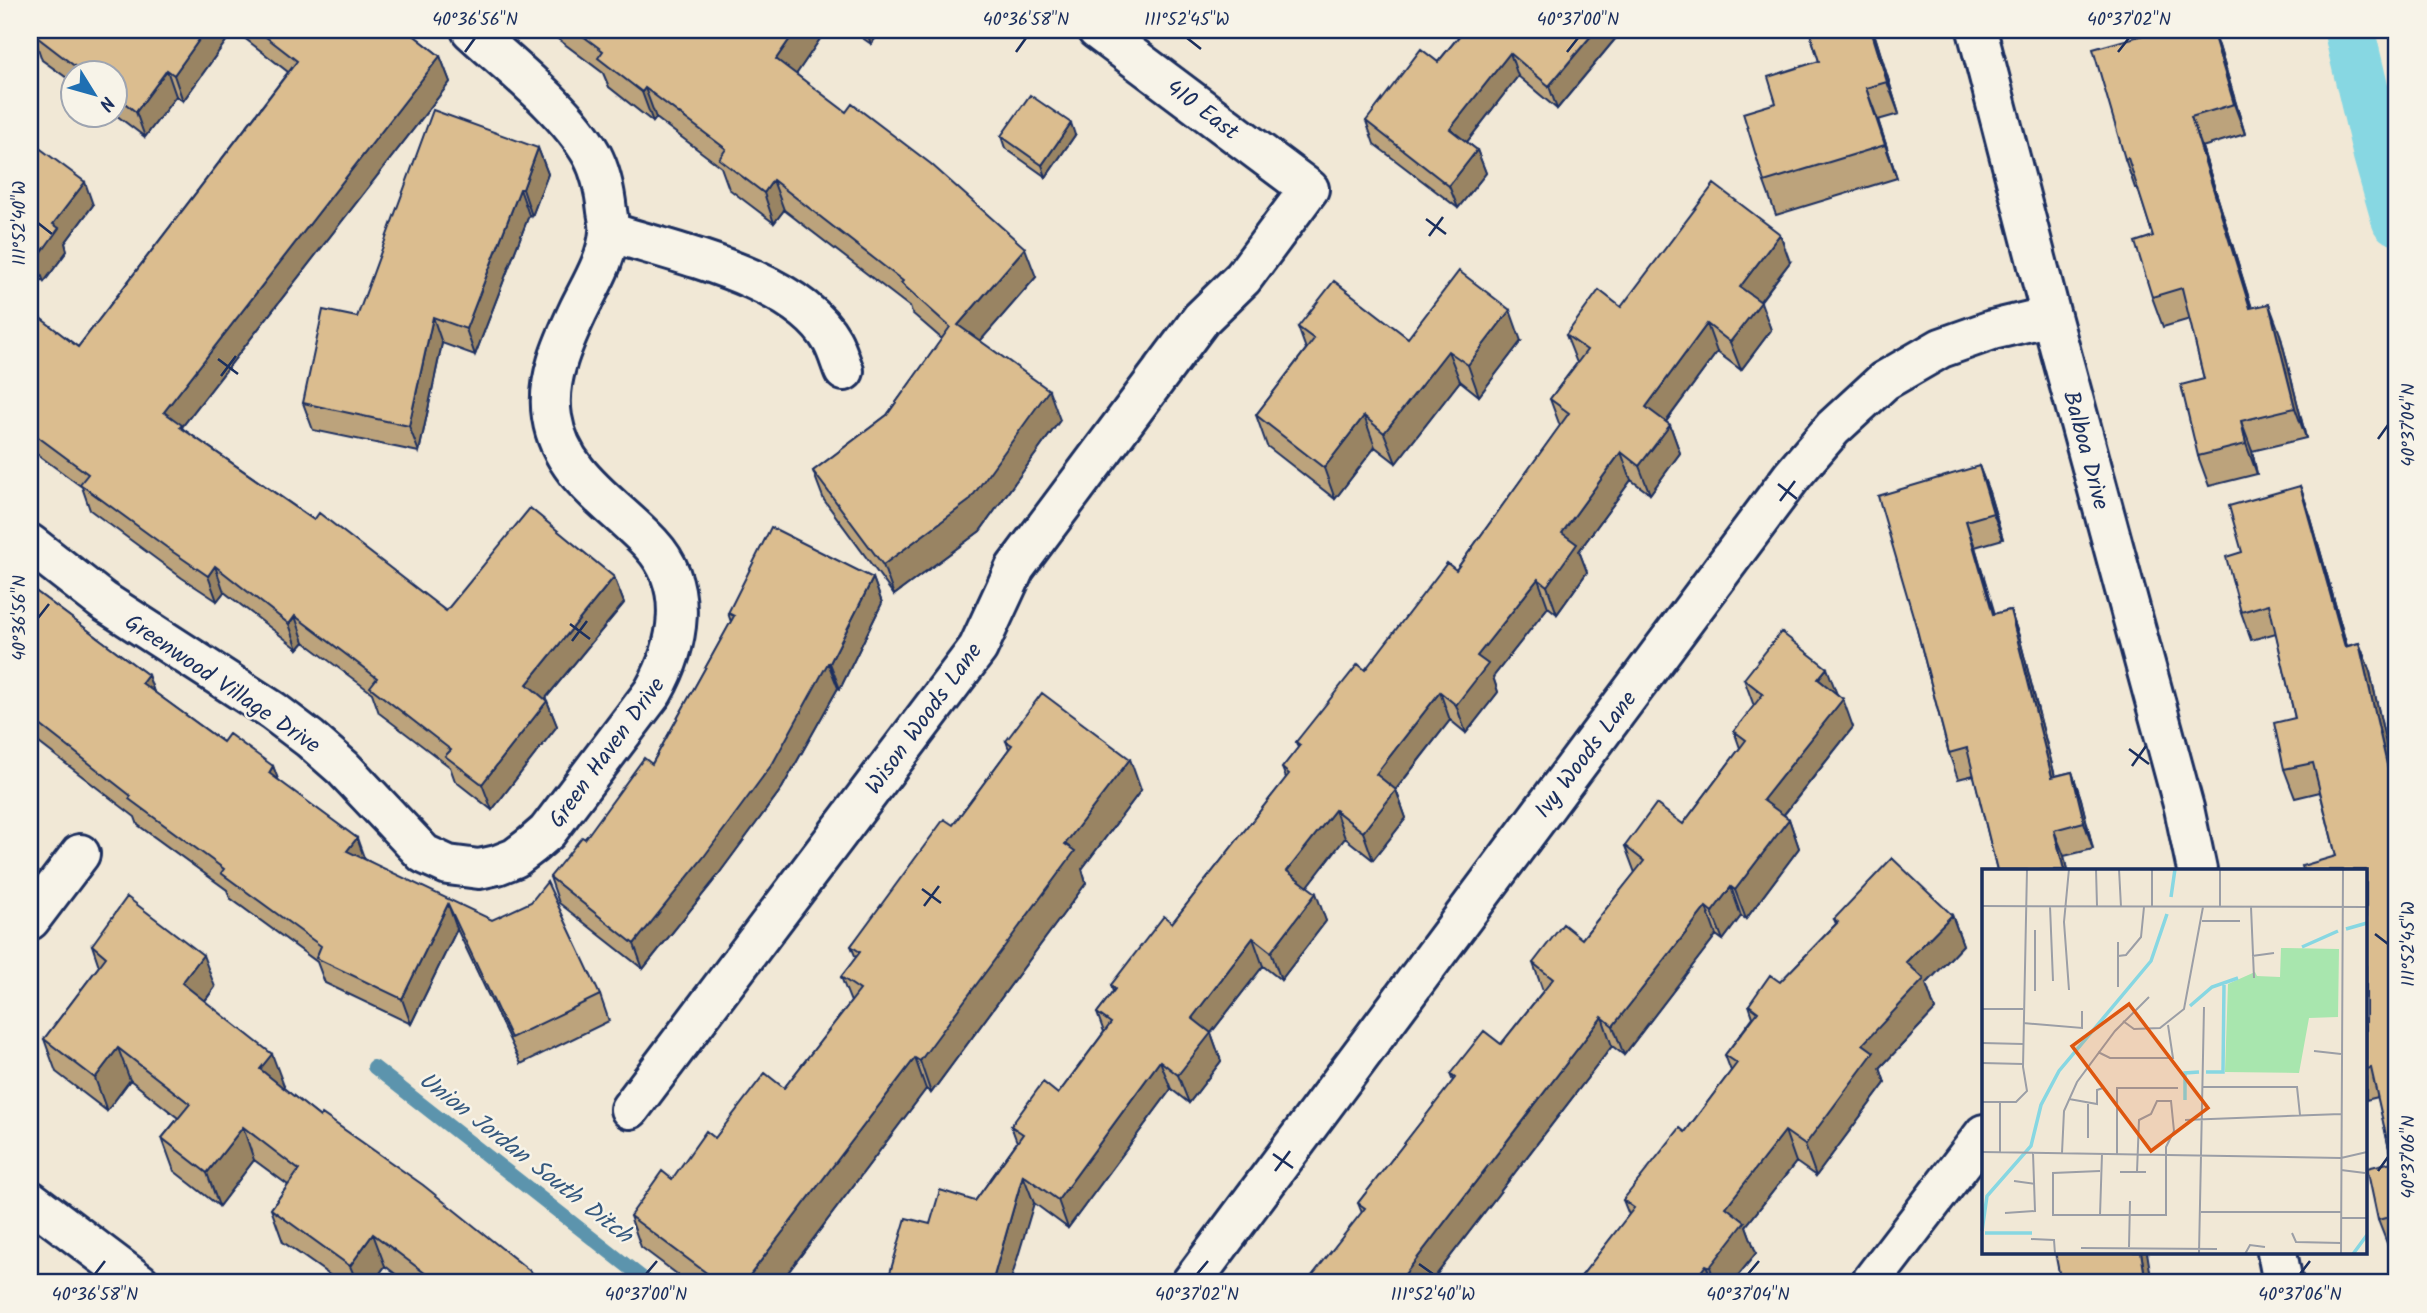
<svg xmlns="http://www.w3.org/2000/svg" width="2427" height="1313" font-family="Kalam,sans-serif">
  <style>
    .lines { fill: none; stroke-linecap: round; stroke-linejoin: round }
    .stream { stroke: #5c94ad; stroke-width: 14 }
    .canal { stroke: #87d7e2; stroke-width: 51 }
    .street-casing { stroke: #1b2f5e; stroke-width: 44 }
    .street { stroke: #f7f3e8; stroke-width: 38 }
    .wall { fill: #bca37b; stroke: #1b2f5e; stroke-width: 2 }
    .shaded-wall { fill: #998464; stroke: #1b2f5e; stroke-width: 2 }
    .building { fill: #dbbd8f; stroke: #1b2f5e; stroke-width: 2 }
    .ticks { fill: none; stroke: #1b2f5e; stroke-width: 2.5 }
    .labels { text-anchor: middle; stroke-width: 5; stroke-linejoin: round; paint-order: stroke }
    .street-label { font-size: 23px; fill: #1b2f5e; stroke: #f7f3e8 }
    .water-label { font-size: 24px; font-style: italic; fill: #36597f; stroke: #f7f3e8 }
    .inset-river { fill: none; stroke: #87d7e2; stroke-width: 3.5 }
    .inset-road { fill: none; stroke: #9b9ea6; stroke-width: 2 }
    .view { fill: #de5710; fill-opacity: 0.15; stroke: #de5710; stroke-width: 3.5 }
    .inset-edge { fill: none; stroke: #1b2f5e; stroke-width: 3.5 }
    .neatline { fill: none; stroke: #1b2f5e; stroke-width: 2.5 }
    .ticks-label { font-size: 18px; text-anchor: middle; fill: #1b2f5e }
  </style>
  <rect width="100%" height="100%" fill="#f1e8d6"/>
  <filter id="ink" filterUnits="userSpaceOnUse"><feTurbulence type="fractalNoise" baseFrequency=".0143" numOctaves="2"/><feDisplacementMap in="SourceGraphic" scale="14" xChannelSelector="R" yChannelSelector="G"/><feConvolveMatrix kernelMatrix="1 2 1 2 8 2 1 2 1" color-interpolation-filters="sRGB"/></filter>
  <g filter="url(#ink)">
    <g class="lines">
      <path class="stream" d="M374,1067L649,1283"/>
      <path class="canal" d="M2349,30L2378,153L2397,220"/>
      <defs>
        <path id="street" d="M1977,30L2051,316L2184,808L2197,870
          M609,232C675,253 797,278 832,341C837,350 840,361 844,371
          M30,544L103,601L273,711L310,739L343,768L424,854L448,865L479,869L497,865L515,858L532,845L547,832L653,692C679,646 691,587 651,544C614,504 561,476 552,417C546,380 563,343 578,311C590,286 607,260 609,232C610,225 608,218 607,211C605,192 601,172 592,155C566,109 510,66 471,30
          M30,920L80,854
          M630,1109L978,648L1015,568L1201,319L1243,278L1309,189L1097,30
          M30,1200L140,1283
          M2277,1252L2283,1283
          M1191,1283L1792,476L1833,428L1884,381L1941,348L1992,330L2051,316
          M1870,1283L1984,1134"/>
      </defs>
      <use href="#street" class="street-casing"/>
      <use href="#street" class="street"/>
    </g>
    <path class="wall" d="M36,30H407L440,56L450,82L182,427L183,429L446,611L614,577L624,603L545,699L547,701L557,726L492,810L455,781L450,767L379,713L372,693L304,642L298,649L224,592L217,601L182,578L90,510L82,487L30,449V311L78,347L288,72L234,30L183,101L176,96L145,137L116,115V74H74V83L42,60L33,34Z
      M546,30H826L796,74L1036,277L980,341L1060,420L980,531L894,595L824,500L813,471L887,415L942,339L912,313L910,307L784,210L774,223L729,189L721,167L656,118L653,122L609,87L603,73Z
      M851,30H882L871,44Z
      M1464,30H1613L1616,38L1557,109L1518,76L1467,142L1477,150L1486,173L1458,208L1374,144L1366,121L1438,62Z
      M1809,30H1873L1899,114L1878,120L1897,178L1776,215L1764,182L1776,103L1819,61Z
      M2219,46L2245,134L2202,147L2252,308L2280,334L2306,438L2252,451L2257,474L2209,486L2198,456L2204,379L2190,319L2163,327L2152,297L2153,236L2138,188H2135L2125,159Z
      M1075,135L1046,177L1005,148L1001,136Z
      M30,141L93,205L65,243L67,251L44,282L30,272Z
      M538,148L548,174L532,216L529,215L475,355L442,343L419,452L313,430L303,403Z
      M1790,262L1760,302L1771,330L1741,370L1717,352L1666,422L1670,425L1680,453L1650,494L1631,480L1579,551L1587,572L1557,614L1548,607L1493,677L1498,692L1466,733L1450,720L1396,790L1406,818L1373,860L1345,838L1307,887L1326,921L1281,980L1263,966L1211,1033L1221,1061L1189,1103L1171,1089L1068,1228L1034,1203L930,1224L975,1201L1017,1142L1011,1126L1058,1094L1104,1032L1097,1013L1113,992L1111,985L1172,923L1286,778L1282,768L1298,748L1296,742L1365,670L1456,570L1560,426L1550,399L1577,363L1566,335L1621,307Z
      M1298,327L1408,338L1521,341L1479,396L1460,381L1396,463L1375,447L1335,499L1267,446L1256,415L1306,349Z
      M1979,466L1989,492L2003,539L1975,547L1995,614L2010,610L2019,636L2055,776L2072,772L2081,799L2093,849L2064,856L2067,870H1997L1974,775L1958,779L1949,753L1916,626Z
      M2300,486L2310,515L2347,646L2359,643L2370,672L2397,793V1246L2389,1248L2378,1220L2392,1162L2378,1097L2366,1100V870L2336,856L2320,792L2295,798L2284,769L2295,718L2276,633L2251,640L2241,612L2242,552Z
      M873,578L882,603L840,689L838,688L782,788L712,883L643,969L559,903L550,877L652,764L731,622L728,613Z
      M30,587L148,675L154,692L223,742L273,766L278,780L365,859L600,995L609,1021L521,1064L457,929L411,1024L325,983L317,962L230,898L227,890L138,825L135,817L30,736Z
      M1744,679L1837,694L1853,727L1784,815L1789,819L1799,848L1746,919L1741,916L1723,940L1716,935L1624,1055L1612,1046L1430,1283H1308V1281L1362,1213L1358,1203L1453,1081L1450,1074L1501,1044L1543,991L1533,963L1582,939L1635,873L1625,846L1683,824L1740,748L1734,731L1754,706Z
      M1006,741L1141,790L1082,869L1086,883L931,1093L926,1089L780,1283H689L641,1247L630,1216L672,1179L715,1138L784,1088L851,1002L841,977L856,958L851,946L953,825L1009,749Z
      M1952,915L1963,945L1926,984L1935,1010L1880,1068L1885,1083L1816,1176L1796,1162L1746,1226L1756,1253L1732,1283H1576L1629,1215L1623,1200L1685,1132L1731,1071L1725,1055L1753,1017L1749,1005L1780,982L1836,924L1834,919Z
      M92,945L215,987L205,1001L284,1086L283,1088L320,1117L545,1283H407L385,1266L373,1283H341L283,1242L271,1209L288,1185L254,1160L219,1206L174,1171L162,1138L178,1118L130,1080L107,1111L56,1072L44,1039L99,966Z"/>
    <path class="shaded-wall" d="M206,30H234L183,101L174,75Z
      M796,30H826L787,88L776,59Z
      M866,30H882L871,44Z
      M1596,30H1613L1616,38L1557,109L1549,86Z
      M1871,30H1873L1876,39L1899,114L1887,82Z
      M2212,30H2213L2219,46L2245,134L2234,104Z
      M1510,53L1518,76L1459,152L1450,129Z
      M440,56L450,82L182,427L191,451L164,412Z
      M167,70L176,96L145,137L136,112Z
      M645,88L656,118L653,122L642,92Z
      M1866,88L1878,120L1897,178L1885,145Z
      M2191,117L2202,147L2261,338L2250,308Z
      M1071,123L1075,135L1046,177L1042,165Z
      M538,148L548,174L532,216L523,189Z
      M1477,150L1486,173L1458,208L1449,186Z
      M773,180L784,210L774,223L764,193Z
      M85,182L93,205L65,243L67,251L44,282L36,260L53,224Z
      M520,189L529,215L475,355L466,329Z
      M1780,234L1790,262L1750,314L1740,287Z
      M1025,248L1036,277L968,355L958,325Z
      M1761,302L1771,330L1741,370L1730,342Z
      M2269,304L2280,334L2306,438L2295,408Z
      M1510,310L1521,341L1479,396L1468,365Z
      M433,317L442,343L419,452L409,426Z
      M1707,324L1717,352L1656,435L1646,407Z
      M1448,351L1460,381L1396,463L1384,433Z
      M1049,390L1060,420L980,531L894,595L883,565Z
      M1364,416L1375,447L1335,499L1324,468Z
      M2241,421L2252,451L2257,474L2246,444Z
      M1670,425L1680,453L1650,494L1639,466Z
      M1621,452L1631,480L1579,551L1587,572L1557,614L1547,586L1562,533Z
      M1979,466L1989,492L2003,539L1993,513Z
      M2300,486L2310,515L2355,675L2345,647Z
      M1966,521L1975,547L2002,641L1993,614Z
      M215,566L224,592L217,601L208,576Z
      M614,577L624,603L536,710L527,684Z
      M873,578L882,603L840,689L830,663Z
      M1538,579L1548,607L1493,677L1498,692L1466,733L1456,705L1477,656Z
      M2010,610L2019,636L2062,804L2052,777Z
      M295,616L304,642L298,649L289,624Z
      M2359,643L2370,672L2397,793V800L2391,782Z
      M828,663L838,688L782,788L712,883L643,969L634,944Z
      M1827,668L1838,697L1818,679Z
      M148,675L157,701L142,683Z
      M1440,692L1450,720L1386,802L1376,774Z
      M1843,699L1853,727L1773,828L1763,800Z
      M547,701L557,726L492,810L482,784Z
      M1130,759L1141,790L1082,869L1086,883L931,1093L920,1061L1065,844Z
      M273,766L283,792L269,773Z
      M2072,772L2081,799L2093,849L2084,822Z
      M1396,790L1406,818L1373,860L1363,832Z
      M1335,810L1345,838L1298,899L1287,871Z
      M1789,819L1799,848L1746,919L1735,890Z
      M2054,830L2064,856L2067,870H2064Z
      M357,838L366,863L347,851Z
      M1731,887L1741,916L1723,940L1712,912Z
      M1316,893L1326,921L1281,980L1271,952Z
      M448,904L457,929L411,1024L402,999Z
      M1706,907L1716,935L1624,1055L1613,1026Z
      M1952,915L1963,945L1926,984L1935,1010L1880,1068L1885,1083L1816,1176L1805,1145L1863,1044L1906,962Z
      M1253,938L1263,966L1211,1033L1221,1061L1189,1103L1178,1075L1192,1018Z
      M203,955L215,987L194,1015L182,983Z
      M1602,1017L1612,1046L1430,1283H1404L1402,1278Z
      M118,1048L130,1080L107,1111L95,1078Z
      M272,1054L284,1086L272,1102L260,1069Z
      M915,1058L926,1089L780,1283H744Z
      M1160,1061L1171,1089L1068,1228L1058,1200Z
      M243,1127L254,1160L219,1206L207,1173Z
      M1785,1131L1796,1162L1746,1226L1756,1253L1732,1283H1715L1710,1267L1726,1207Z
      M1023,1175L1034,1203L1010,1283H992Z
      M373,1234L385,1266L373,1283H357L350,1266Z
      M2141,1252H2147L2152,1283H2146Z
      M1706,1265L1713,1283H1692Z"/>
    <path class="building" d="M36,30H206L174,75L167,70L136,112L116,96V74H85L33,34Z
      M257,30H407L440,56L164,412L182,425L180,427L314,520L319,513L446,611L530,508L614,577L527,684L547,701L482,784L445,756L451,750L370,687L377,678L295,616L289,624L215,566L208,576L173,552L80,484L88,474L30,431V310L78,347L297,61Z
      M575,30H796L776,59L846,112L852,104L931,164L1025,248L958,325L1049,390L969,501L883,565L813,471L887,415L950,327L901,283L903,281L773,180L764,193L719,159L726,149L645,88L642,92L598,58L603,51Z
      M1464,30H1596L1549,86L1510,53L1450,129L1477,150L1449,186L1366,121L1421,49L1438,62Z
      M1809,30H1871L1887,82L1866,88L1885,145L1764,182L1743,113L1776,103L1768,77L1819,61Z
      M2161,30H2212L2234,104L2191,117L2250,308L2269,304L2295,408L2241,421L2246,444L2198,456L2181,385L2204,379L2182,288L2152,297L2135,242L2153,236L2128,158L2125,159L2093,49Z
      M1030,95L1071,123L1042,165L1001,136Z
      M433,110L538,148L523,189H520L466,329L433,317L409,426L303,403L323,310L357,317Z
      M30,141L85,182L53,224L59,228L36,260L30,255Z
      M1714,184L1780,234L1740,287L1761,302L1730,342L1707,324L1646,407L1670,425L1639,466L1621,452L1562,533L1577,544L1547,586L1538,579L1477,656L1488,664L1456,705L1440,692L1376,774L1396,790L1363,832L1335,810L1287,871L1316,893L1271,952L1253,938L1192,1018L1211,1033L1178,1075L1160,1061L1058,1200L1023,1175L992,1283H887L906,1218L930,1224L940,1190L975,1201L1023,1134L1011,1126L1043,1082L1058,1094L1111,1023L1097,1013L1115,989L1111,985L1164,916L1172,923L1289,774L1282,768L1300,745L1296,742L1358,664L1365,670L1447,563L1456,570L1569,413L1550,399L1587,350L1566,335L1599,290L1621,307Z
      M1459,271L1510,310L1468,365L1448,351L1384,433L1364,416L1324,468L1256,415L1314,339L1298,327L1334,281L1408,338Z
      M1979,466L1993,513L1966,521L1993,614L2010,610L2052,777L2072,772L2084,822L2054,830L2064,870H1997L1967,748L1949,753L1916,626L1878,496Z
      M2300,486L2345,647L2359,643L2391,782H2393L2397,798V898L2393,900L2397,919V1215L2378,1220L2367,1168L2392,1162L2371,1068L2366,1069V870H2303L2302,866L2336,856L2313,763L2284,769L2274,723L2295,718L2269,604L2241,612L2226,557L2242,552L2229,506Z
      M771,527L873,578L830,663H828L773,763L703,858L634,944L550,877L582,837L585,839L644,758L652,764L734,616L728,613Z
      M30,587L148,675L142,683L223,742L229,734L273,766L269,773L357,838L347,851L492,920L531,902L547,882L600,995L511,1038L448,904L402,999L316,958L321,946L221,873L224,869L129,799L131,796L30,717Z
      M1781,632L1827,668L1818,679L1843,699L1763,800L1789,819L1735,890L1731,887L1712,912L1706,907L1613,1026L1602,1017L1402,1278L1409,1283H1310L1308,1281L1365,1208L1358,1203L1455,1078L1450,1074L1484,1031L1501,1044L1553,979L1533,963L1563,924L1582,939L1644,861L1625,846L1656,804L1683,824L1746,740L1734,731L1763,694L1744,679Z
      M1042,693L1130,759L1065,844L1075,851L920,1061L915,1058L744,1283H720L630,1216L662,1171L672,1179L706,1131L715,1138L765,1073L784,1088L860,990L841,977L860,952L851,946L944,819L953,825L1012,745L1006,741Z
      M1892,858L1952,915L1906,962L1924,979L1863,1044L1874,1052L1805,1145L1785,1131L1726,1207L1745,1222L1710,1267L1706,1265L1692,1283H1576L1634,1208L1623,1200L1680,1128L1685,1132L1737,1063L1725,1055L1758,1012L1749,1005L1770,975L1780,982L1838,922L1834,919Z
      M127,897L203,955L182,983L272,1054L260,1069L320,1117L322,1114L423,1185L545,1283H438L373,1234L350,1266L271,1209L299,1170L243,1127L207,1173L162,1138L190,1104L118,1048L95,1078L44,1039L106,957L92,945Z
      M2055,1252H2141L2146,1283H2061Z"/>
  </g>
  <path class="ticks" d="M1187,38L1201,49M465,52L475,38M1016,52L1026,38M1567,52L1578,38M2118,52L2129,38M1426,219L1446,234M38,223L52,234M1429,236L1443,217M218,359L238,374M221,376L236,356M2378,439L2388,425M1778,484L1797,499M1780,501L1795,481M38,618L49,604M570,624L590,639M572,641L587,621M2129,749L2149,764M2132,766L2146,746M922,889L941,903M924,906L939,886M2375,934L2388,944M1273,1154L1293,1168M1275,1171L1290,1151M2378,1171L2388,1157M1419,1264L1433,1274M95,1274L105,1261M646,1274L657,1261M1197,1274L1208,1261M1748,1274L1759,1261M2300,1274L2310,1261"/>
  <g class="labels">
    <g class="street-label">
      <text transform="translate(1203 109) rotate(37)" y="8">410 East</text>
      <text transform="translate(2087 450) rotate(75)" y="8">Balboa Drive</text>
      <text transform="translate(223 683) rotate(34)" y="8">Greenwood Village Drive</text>
      <text transform="translate(923 718) rotate(-54)" y="8">Wison Woods Lane</text>
      <text transform="translate(606 752) rotate(-54)" y="8">Green Haven Drive</text>
      <text transform="translate(1585 754) rotate(-53)" y="8">Ivy Woods Lane</text>
    </g>
    <g class="water-label">
      <text transform="translate(526 1157) rotate(38)" y="8">Union Jordan South Ditch</text>
    </g>
  </g>
  <g transform="translate(1982 869)">
    <rect width="385" height="385" fill="#f1e8d6"/>
    <path d="M299,79L357,80L356,148L327,149L317,204L243,203L246,115L273,103L275,107L298,108Z" fill="#a8e6ae"/>
    <path class="inset-river" d="M189,28L193,0M364,60L385,54M320,78L356,62M208,137L230,118L256,109M224,203H241L242,116M203,231V204L217,203M0,362L5,327L49,277L59,236L77,202L169,92L185,45M3,364H50M371,385L385,366"/>
    <path class="inset-road" d="M87,0L82,53L87,121M114,0L115,37M137,0L139,38M0,37L385,38M68,37L71,112M170,38V0M238,38V0M269,38L272,109M220,52H258M136,73V118M136,87L144,86L159,68L162,38M270,87L292,84M53,122V61M0,140H41M141,152L152,160L178,159L202,140L221,38M41,154L100,159V142M0,174L41,175M332,182L359,185M116,183L128,189H191L186,156M0,194L41,195M220,218H315L318,246M87,230L115,235V221L121,219M0,233H34L45,222L41,198L45,0M18,233V283M203,251L359,245M106,269V235M0,283L359,289L385,283M80,284L82,242L95,213L133,162L167,128M135,286V219H196M359,301L383,304M118,302L71,304V346H184V278L192,262L189,232H175L169,245L157,251L155,303M138,303H164M32,312L53,315M219,343H359M23,344L53,342L51,284M118,346L120,285M359,349H385M310,364L314,373L359,374M49,370L72,371L73,385M147,378L148,332M99,379L235,380M217,385L222,138M263,385L268,376L283,378M359,385L361,0"/>
    <path class="view" d="M147,135L226,239L169,282L90,177Z"/>
    <rect width="385" height="385" class="inset-edge"/>
  </g>
  <rect width="2427" height="1313" fill="none" stroke="#f7f3e8" stroke-width="77"/>
  <g transform="translate(94 94) rotate(127)"><circle r="33" fill="#f7f3e8" stroke="#9fa5b1" stroke-width="2"/>
  <path d="M0-5L12 26L0 18L-12 26Z" fill="#1f6fb2"/>
  <text y="-10" font-size="19" font-weight="bold" text-anchor="middle" fill="#1b2f5e">N</text>
  </g>
  <rect x="38" y="38" width="2350" height="1236" class="neatline"/>
  <g class="ticks-label">
    <text x="475" y="25">40°36'56"N</text>
    <text x="1026" y="25">40°36'58"N</text>
    <text x="1187" y="25">111°52'45"W</text>
    <text x="1578" y="25">40°37'00"N</text>
    <text x="2129" y="25">40°37'02"N</text>
    <text transform="translate(19 223) rotate(-90)" y="6">111°52'40"W</text>
    <text transform="translate(2408 425) rotate(-90)" y="6">40°37'04"N</text>
    <text transform="translate(19 618) rotate(-90)" y="6">40°36'56"N</text>
    <text transform="translate(2408 944) rotate(-90)" y="6">111°52'45"W</text>
    <text transform="translate(2408 1157) rotate(-90)" y="6">40°37'06"N</text>
    <text x="95" y="1300">40°36'58"N</text>
    <text x="646" y="1300">40°37'00"N</text>
    <text x="1197" y="1300">40°37'02"N</text>
    <text x="1433" y="1300">111°52'40"W</text>
    <text x="1748" y="1300">40°37'04"N</text>
    <text x="2300" y="1300">40°37'06"N</text>
  </g>
</svg>
